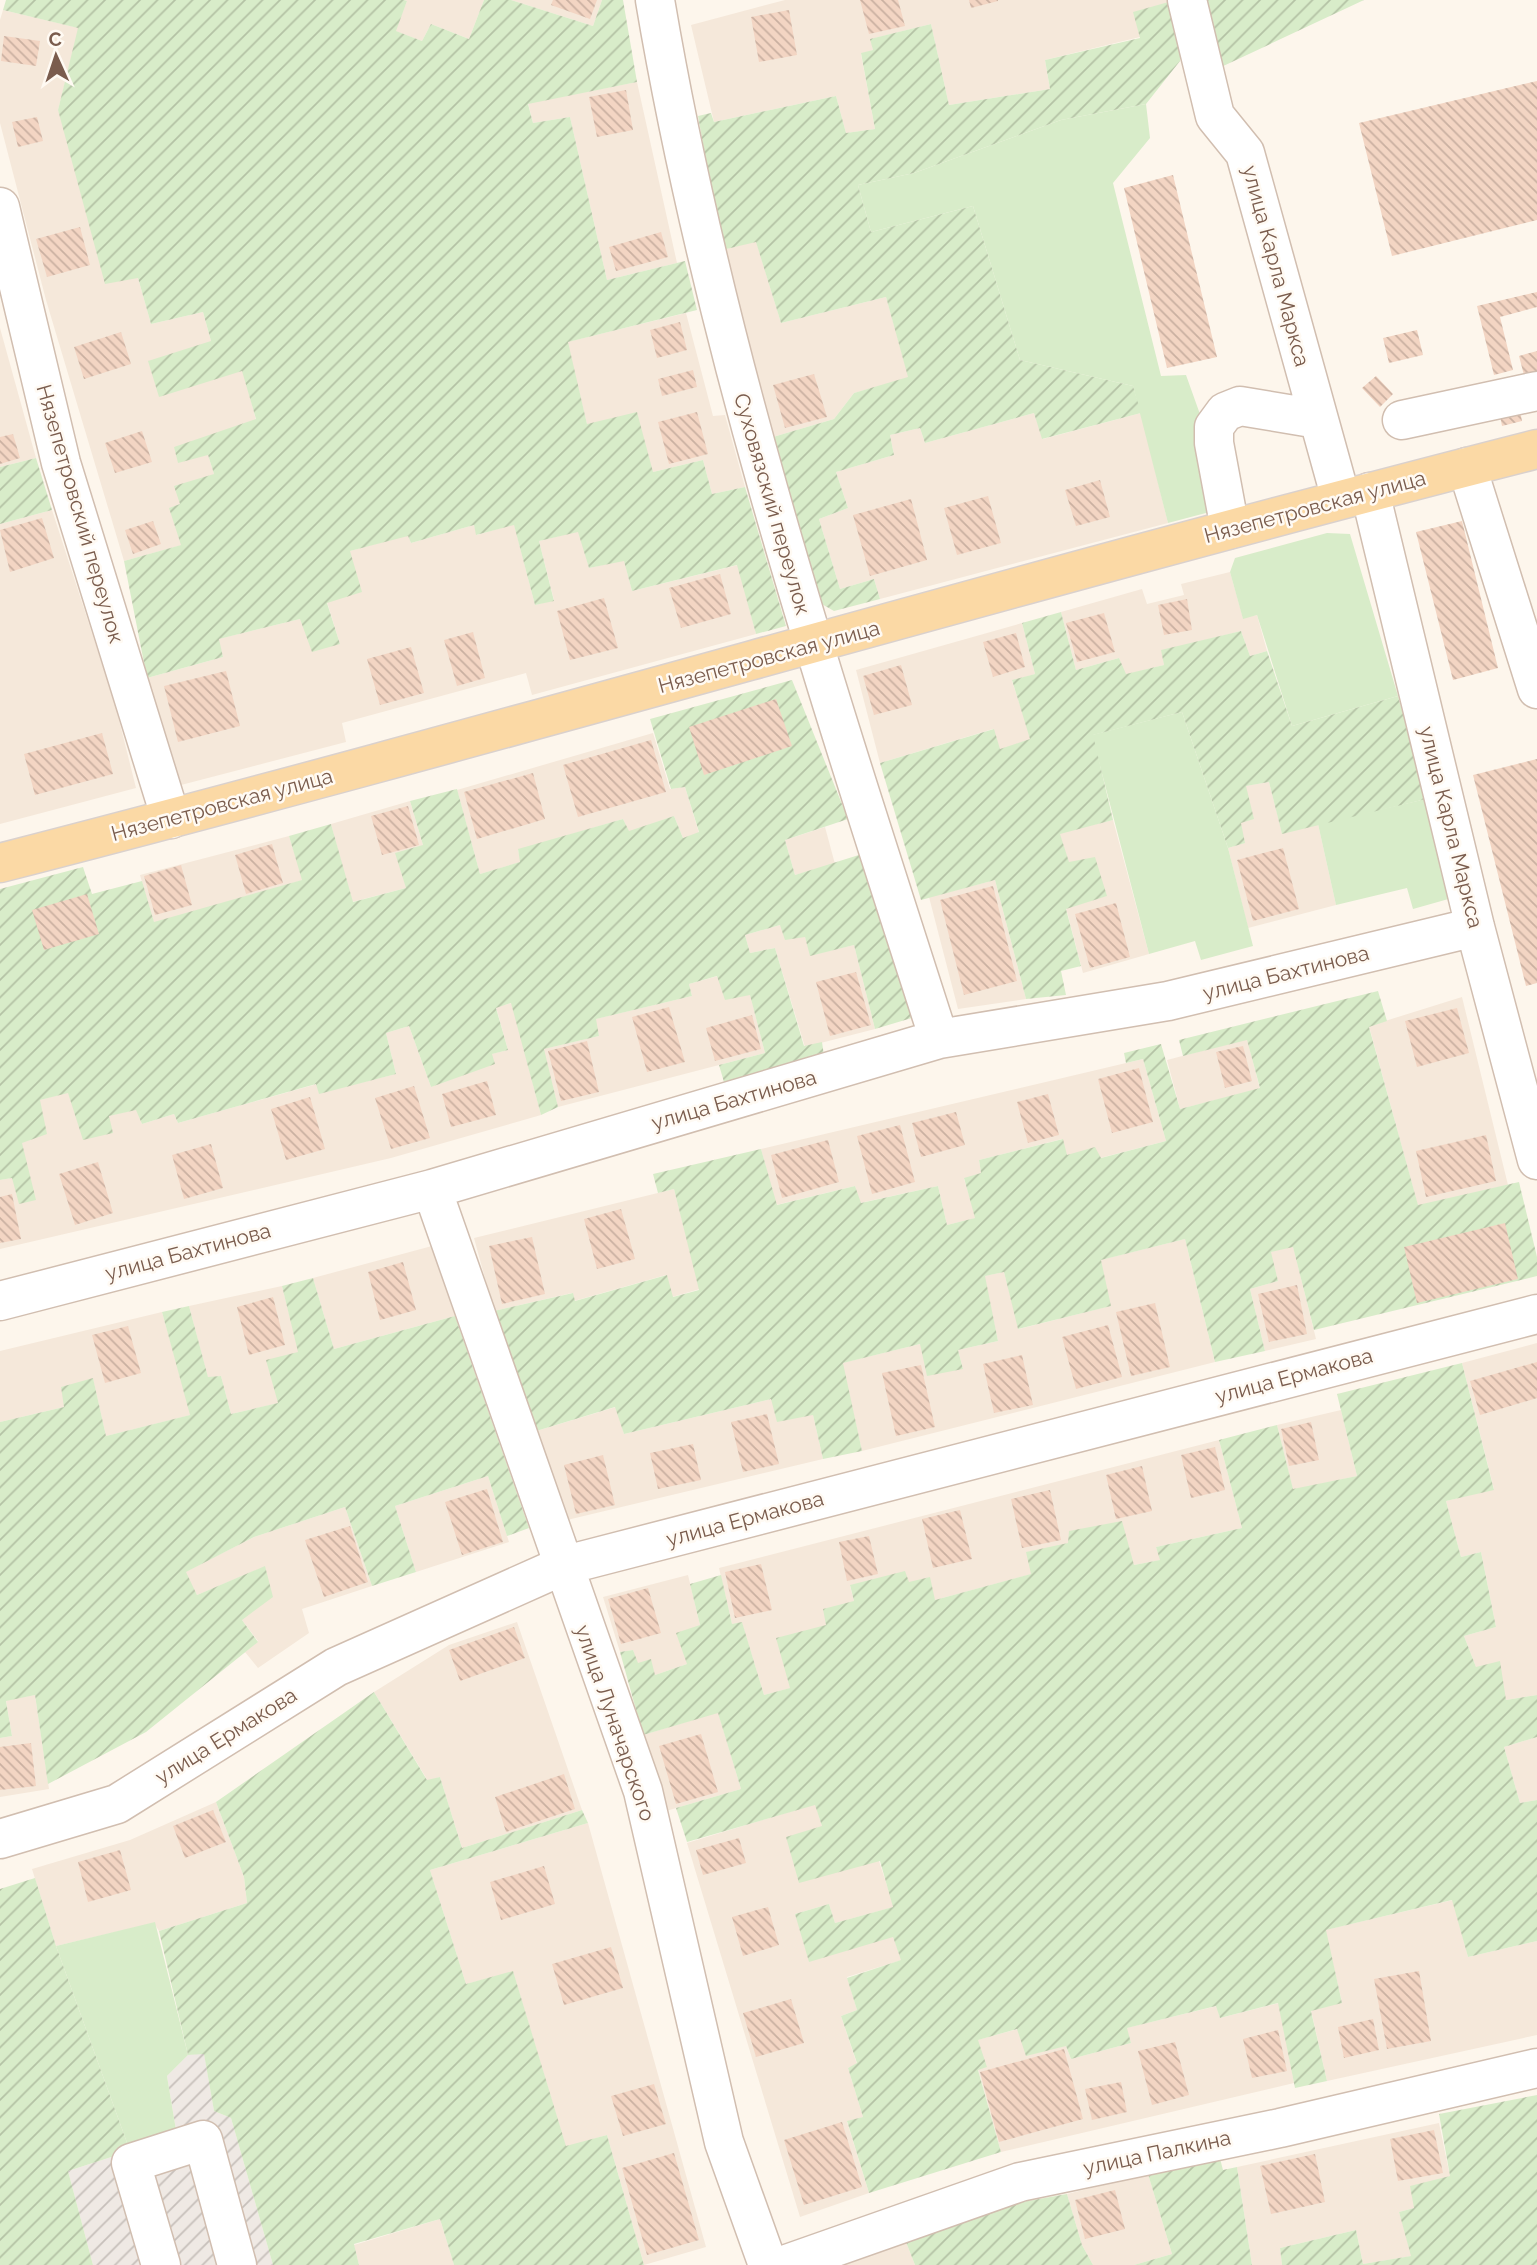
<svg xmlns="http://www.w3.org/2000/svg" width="1537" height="2265" font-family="Raleway,sans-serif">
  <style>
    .residential { fill: #f5e8da }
    .industrial { fill: url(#industrial-furrows) }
    .grass { fill: #d8ecc9 }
    .garden { fill: url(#garden-furrows) }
    .building { fill: url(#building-back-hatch) }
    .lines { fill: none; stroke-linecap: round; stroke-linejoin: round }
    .minor-casing { stroke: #d1beb0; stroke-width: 41 }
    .major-casing { stroke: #dad1cd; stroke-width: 41 }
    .minor { stroke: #fff; stroke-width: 38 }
    .major { stroke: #fbd9a5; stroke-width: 38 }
    .labels { text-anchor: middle; stroke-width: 5; stroke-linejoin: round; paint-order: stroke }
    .street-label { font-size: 21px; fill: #7a5c4d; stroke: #fffaf3 }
  </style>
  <defs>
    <pattern id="industrial-furrows" width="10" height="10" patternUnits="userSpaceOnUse" patternTransform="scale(1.75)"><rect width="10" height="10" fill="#efe9e4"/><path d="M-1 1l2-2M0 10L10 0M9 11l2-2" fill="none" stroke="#c7c0bb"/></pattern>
    <pattern id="garden-furrows" width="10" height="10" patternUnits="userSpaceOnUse" patternTransform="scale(1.75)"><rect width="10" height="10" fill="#d8ecc9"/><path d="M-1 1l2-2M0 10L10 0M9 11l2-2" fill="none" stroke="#b4c2a5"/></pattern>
    <pattern id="building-back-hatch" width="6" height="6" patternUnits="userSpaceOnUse" patternTransform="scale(1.75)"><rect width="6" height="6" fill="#f3d5c3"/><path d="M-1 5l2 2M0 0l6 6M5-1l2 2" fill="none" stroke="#cab0a1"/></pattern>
  </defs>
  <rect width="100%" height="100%" fill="#fdf6ec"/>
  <path class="residential" d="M404,0H484L469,39L431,24L422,41L395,31L407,1Z
    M511,0H602L593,26Z
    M785,0H1172L1140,37L1045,60L1050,89L949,105L931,24L871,39L873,50L861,54L875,129L846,133L836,96L714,122L691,25Z
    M3,10L79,28L58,110L138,278L151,324L203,312L211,341L159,396L243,370L256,420L208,455L214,474L180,504L170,508L182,545L124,561L46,300L0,123V20Z
    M637,82L677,263L607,280L570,117L533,123L528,103Z
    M756,241L781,323L886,297L909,378L854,393L834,419L773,437L722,250Z
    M686,313L713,416L725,415L745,487L712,494L703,460L653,472L587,424L567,342Z
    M0,328L36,458L0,467Z
    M1034,413L1043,439L1141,413L1168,523L880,599L874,579L840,589L819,519L848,508L836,472L894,455L890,435L920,428L925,443Z
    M52,510L115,704L136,788L0,824V524Z
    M514,524L535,605L554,600L539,541L579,531L589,568L624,560L632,591L738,565L756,634L532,695L526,673L342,723L346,742L181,785L147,678L223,657L218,639L300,619L340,644L327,602L350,551L408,535L411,543L474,525L477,535Z
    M1230,572L1243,618L1257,615L1267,651L1250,656L1241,631L1162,651L1164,665L1125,675L1119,658L1076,670L1061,612L1142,589L1147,604L1184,595L1181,584Z
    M1022,623L1035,674L1012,681L1031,739L1000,750L993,729L880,763L856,670Z
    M653,733L670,789L685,787L699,833L683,838L674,816L629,832L623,819L518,850L521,862L480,874L457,790Z
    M1269,782L1282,833L1318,824L1336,905L1248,928L1228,848L1244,843L1240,822L1245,786Z
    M410,801L423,845L406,888L352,902L331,824Z
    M1113,820L1149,954L1083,973L1066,908L1106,896L1069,863L1059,833Z
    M825,827L835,864L795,875L785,840Z
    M289,836L303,880L154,923L140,875Z
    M995,880L1026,999L958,1009L929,897Z
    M780,925L805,937L811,955L854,945L875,1029L805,1047L775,948L750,953L745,935Z
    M718,976L750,994L765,1053L558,1107L543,1049L599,1036L595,1019L692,996L689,984Z
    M1462,997L1508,1185L1418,1206L1369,1026Z
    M512,1003L541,1115L391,1158L0,1249V1180L12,1178L22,1143L40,1100L68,1092L108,1116L137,1109L142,1124L174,1114L178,1123L317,1084L319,1093L396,1074L386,1033L409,1026L431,1087L491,1054L508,1050L496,1007Z
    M1247,1039L1260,1089L1180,1109L1167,1060Z
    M1143,1059L1166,1141L1100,1158L1067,1156L1062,1139L979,1160L981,1173L964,1179L976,1218L947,1225L938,1186L860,1203L855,1186L776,1205L761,1149Z
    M674,1189L700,1289L672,1297L666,1275L574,1301L572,1293L494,1311L474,1238Z
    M1185,1239L1215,1362L862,1451L842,1363L920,1344L963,1369L958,1350L998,1341L984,1276L1004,1272L1019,1329L1110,1306L1100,1260Z
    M432,1246L455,1316L334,1349L313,1278Z
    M1293,1246L1316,1339L1265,1351L1250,1289L1278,1281L1270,1252Z
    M282,1286L299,1353L279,1403L231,1414L221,1376L208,1378L189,1306Z
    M162,1312L191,1415L106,1436L93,1379L64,1407L0,1422V1351Z
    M1537,1343V1695L1506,1700L1476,1667L1464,1636L1496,1627L1481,1552L1461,1557L1446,1501L1494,1489L1462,1363Z
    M771,1399L813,1415L823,1459L567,1520L533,1432L616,1407L624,1434Z
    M1341,1410L1357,1476L1293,1490L1277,1425Z
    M1219,1440L1242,1528L1156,1547L1161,1560L1134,1565L1068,1543L1032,1574L935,1600L909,1582L850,1586L854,1601L827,1625L791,1688L764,1695L742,1623L732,1624L719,1568Z
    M488,1476L509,1542L416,1572L395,1506Z
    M345,1507L372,1586L302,1609L309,1633L258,1668L245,1652L258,1641L242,1620L264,1567L197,1595L185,1572L254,1537Z
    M688,1575L700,1625L687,1664L655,1675L637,1663L633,1650L620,1652L603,1597Z
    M517,1622L582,1810L462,1848L440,1777L428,1781L374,1692L449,1645Z
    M35,1695L49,1789L0,1797V1738L12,1736L6,1700Z
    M718,1712L741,1789L666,1811L643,1735Z
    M1537,1737V1800L1520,1803L1504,1747Z
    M216,1802L244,1877L247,1903L159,1931L154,1923L56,1946L32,1869L130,1840Z
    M815,1804L822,1826L879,1861L894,1907L835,1923L829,1904L795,1914L893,1937L902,1960L847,1977L857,2010L841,2016L857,2064L848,2068L863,2117L847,2122L869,2193L800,2217L687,1843Z
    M588,1823L706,2247L644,2265L607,2135L566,2147L513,1972L466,1984L430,1870Z
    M1453,1900L1468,1957L1537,1941V2035L1327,2081L1311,2010L1342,2002L1325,1930Z
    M1279,2003L1294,2083L1001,2152L978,2069L986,2067L977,2040L1018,2029L1066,2046L1071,2059L1131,2043L1126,2028L1217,2006L1220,2018Z
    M1439,2123L1450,2176L1414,2208L1399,2212L1412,2256L1363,2264L1356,2230L1280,2248L1282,2265H1252L1237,2167Z
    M1148,2174L1172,2254L1134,2265H1093L1082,2245L1067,2194Z
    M440,2219L454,2265H359L354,2245Z
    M906,2242L915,2265H838Z"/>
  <path class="industrial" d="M204,2053L214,2111L231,2118L273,2265H93L68,2171L177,2136L167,2076L188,2055Z"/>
  <path class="grass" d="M1146,104L1150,138L1113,183L1161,376L1186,375L1206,431L1221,509L1168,523L1133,386L1020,360L973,206L871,232L858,185L914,173L1061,120Z
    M1327,533L1350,534L1398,696L1292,726L1257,615L1243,619L1230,572L1235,558Z
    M1182,712L1228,848L1253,946L1201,960L1195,941L1149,954L1092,735Z
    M1426,799L1452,898L1413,909L1407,888L1336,905L1318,824Z
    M155,1922L188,2055L167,2076L177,2136L130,2151L56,1946Z"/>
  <path class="garden" d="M6,0H404L407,1L396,31L422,41L431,24L469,39L484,0H511L593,26L602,0H623L637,82L528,104L533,123L570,117L607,280L685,261L697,310L568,342L587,424L637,412L653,472L703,460L712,494L745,487L786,626L756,634L737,565L632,591L624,561L589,568L578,532L539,541L554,601L535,605L514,525L476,535L474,525L411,543L408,536L350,551L362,592L327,603L340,644L312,652L300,619L219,639L223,657L147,678L124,561L181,545L169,508L180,504L174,486L214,474L208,455L178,463L174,447L256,419L242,371L159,397L148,361L211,341L203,312L151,324L138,278L105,284L58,110L78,28L3,10Z
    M1206,0H1364L1219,68Z
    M1172,1L1181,35L1180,61L1146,104L1061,120L914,173L858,185L871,232L973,206L1020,360L1133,386L1141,413L1042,439L1034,413L925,443L920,428L890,435L894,455L836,472L848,508L819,519L840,589L874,579L880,599L834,611L813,599L773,437L834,419L854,393L908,377L886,297L781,323L756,242L722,250L698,116L711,113L714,122L836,96L846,133L875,129L861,53L873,50L870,39L931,24L949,105L1050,89L1045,60L1140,38L1133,12Z
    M36,458L52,510L0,524V467Z
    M1061,612L1076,670L1119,658L1126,674L1164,665L1161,650L1241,631L1250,656L1267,651L1292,726L1398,696L1426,799L1282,834L1269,782L1246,786L1254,819L1241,823L1245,843L1228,848L1182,712L1093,735L1113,820L1060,834L1069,862L1095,857L1107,896L1066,909L1081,966L1061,971L1066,995L1026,999L995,880L921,900L880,763L994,729L1000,749L1030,739L1012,680L1035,674L1022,623Z
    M792,680L848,819L785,840L795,875L862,854L915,1017L875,1029L854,945L810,956L805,937L785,940L780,925L745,935L750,953L775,948L804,1046L822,1042L824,1056L724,1082L719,1065L765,1053L750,995L725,1000L717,976L689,984L692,996L596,1019L599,1036L544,1049L558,1107L541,1115L511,1003L496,1008L508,1050L492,1054L495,1064L431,1087L409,1026L386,1033L396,1074L319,1094L316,1084L178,1123L174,1114L142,1124L136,1110L109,1116L113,1133L83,1140L68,1093L40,1100L47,1134L22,1143L36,1200L19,1204L12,1178L0,1180V889L83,867L92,894L142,881L154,922L302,880L289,836L331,824L353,902L406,888L395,853L423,845L410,801L457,789L480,874L520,862L518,849L623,819L629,831L674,816L683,838L699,832L685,787L671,789L650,719Z
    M1378,991L1387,1021L1369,1027L1418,1205L1519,1182L1537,1257V1276L1314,1330L1293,1247L1271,1252L1278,1281L1250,1289L1265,1351L1215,1362L1185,1239L1101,1260L1111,1306L1018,1329L1004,1272L985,1276L998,1341L958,1350L963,1369L927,1376L920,1344L843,1363L862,1451L823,1459L813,1415L777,1422L771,1399L624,1434L615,1407L533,1432L494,1311L573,1293L575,1301L667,1275L673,1297L699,1290L674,1189L658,1193L653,1174L761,1149L777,1205L855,1186L861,1203L938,1186L947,1225L975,1218L964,1178L981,1173L979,1160L1063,1139L1067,1155L1095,1147L1101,1158L1166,1141L1143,1059L1126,1063L1124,1053L1161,1044L1180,1109L1260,1088L1247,1040L1183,1056L1179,1040Z
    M313,1278L334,1349L455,1316L529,1528L507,1536L488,1476L395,1506L416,1572L372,1586L345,1507L254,1537L186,1572L197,1595L265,1566L273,1597L242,1620L258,1642L146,1732L48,1784L35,1695L6,1701L12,1736L0,1738V1422L64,1407L61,1387L93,1378L106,1436L190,1415L162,1312L189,1306L208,1377L221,1376L231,1414L278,1403L266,1360L298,1352L282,1286Z
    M1462,1363L1494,1490L1446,1501L1461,1557L1481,1552L1496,1627L1464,1636L1476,1667L1500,1661L1506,1700L1537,1695V1737L1504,1747L1520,1803L1537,1800V1941L1468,1957L1452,1900L1326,1930L1342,2003L1311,2011L1327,2081L1295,2088L1278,2003L1220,2018L1216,2006L1127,2028L1131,2043L1071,2059L1066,2046L1026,2056L1017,2029L978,2040L987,2067L978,2070L1001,2152L869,2193L847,2121L863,2117L848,2068L857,2063L841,2016L857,2010L847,1978L901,1960L893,1937L809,1962L795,1914L829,1904L835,1923L893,1907L880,1861L799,1883L786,1837L822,1826L815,1805L687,1842L676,1808L741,1789L718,1713L643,1735L620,1652L633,1650L638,1663L651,1659L655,1675L687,1664L676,1633L700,1625L690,1584L721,1575L732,1624L742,1622L764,1695L790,1688L776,1638L826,1625L823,1609L854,1601L850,1585L905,1571L909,1582L930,1577L935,1600L1031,1574L1026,1552L1068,1543L1069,1531L1122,1521L1134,1565L1160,1560L1156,1547L1242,1528L1219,1440L1277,1425L1293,1489L1357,1476L1337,1394Z
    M374,1692L427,1780L440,1777L462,1848L582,1810L588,1823L430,1870L466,1984L513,1971L566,2146L607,2135L644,2265H454L440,2219L354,2244L359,2265H273L231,2118L214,2111L204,2054L188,2055L159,1931L247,1903L244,1877L216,1802Z
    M35,1878L56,1946L130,2151L68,2171L93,2265H0V1889Z
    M1537,2095V2265H1282L1280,2248L1356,2230L1363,2264L1411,2256L1399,2212L1414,2208L1410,2186L1450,2176L1439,2114Z
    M1218,2151L1223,2170L1237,2167L1252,2265H1134L1172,2254L1148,2174Z
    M1067,2194L1082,2245L1093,2265H915L906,2242L1022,2202Z"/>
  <path class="building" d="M553,0H597L590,19L551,5Z
    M860,0H898L905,26L869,34Z
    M969,0H998V1L971,8Z
    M789,10L797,55L759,62L751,17Z
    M4,36L40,41L36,66L1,61Z
    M1537,81V220L1392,256L1359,123Z
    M626,90L633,130L597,137L589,97Z
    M37,117L43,141L18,147L12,122Z
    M1173,175L1217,357L1167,368L1124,188Z
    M80,227L90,265L47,277L36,239Z
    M661,232L668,257L616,271L609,247Z
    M1537,292V307L1500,317L1513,370L1494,375L1477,306Z
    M680,322L687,350L657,358L650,330Z
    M1417,330L1423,355L1389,363L1383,338Z
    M121,332L131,364L84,379L74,347Z
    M1537,351V379L1526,383L1519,356Z
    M693,370L697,387L662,396L658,379Z
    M814,374L827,417L785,428L773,385Z
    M1376,376L1393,394L1380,407L1362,388Z
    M1519,406L1522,421L1502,426L1499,411Z
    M697,412L708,454L669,464L658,422Z
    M142,431L152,462L115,473L105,443Z
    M13,434L20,458L0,464V437Z
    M1100,480L1110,517L1076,526L1065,490Z
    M988,496L1001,543L957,555L944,508Z
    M911,499L927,560L870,576L853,515Z
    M42,518L54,558L10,572L0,530Z
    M153,521L161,544L133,554L125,530Z
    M1462,521L1498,668L1453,680L1416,532Z
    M720,574L731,614L681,628L669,588Z
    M604,598L618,648L570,660L557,611Z
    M1187,599L1192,630L1164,635L1158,605Z
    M1104,613L1115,652L1077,662L1066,623Z
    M473,632L485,678L457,686L444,640Z
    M1016,633L1025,667L993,677L983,642Z
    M411,647L424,693L380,705L367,659Z
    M901,665L912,705L874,715L863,676Z
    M226,671L240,726L178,742L164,686Z
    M776,699L792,746L704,775L689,727Z
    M102,733L113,774L35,795L24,754Z
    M651,740L666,792L578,817L563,765Z
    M1537,759V983L1526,986L1473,775Z
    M533,773L545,819L477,839L464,792Z
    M408,806L419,845L382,855L371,816Z
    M272,844L283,883L246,894L235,855Z
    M1283,848L1299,909L1253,921L1237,860Z
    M181,865L192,905L155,915L144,876Z
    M993,886L1017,981L964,995L940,900Z
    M87,894L99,934L44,950L32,910Z
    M1116,903L1130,957L1090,968L1075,914Z
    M856,972L871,1025L830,1036L816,982Z
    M669,1007L685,1062L647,1072L632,1017Z
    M1457,1008L1469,1053L1417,1067L1405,1021Z
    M752,1015L761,1049L715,1061L706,1028Z
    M587,1041L599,1092L561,1101L548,1051Z
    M1243,1046L1252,1081L1225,1088L1216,1052Z
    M1139,1068L1153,1122L1112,1133L1098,1079Z
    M487,1081L496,1115L451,1127L442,1094Z
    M414,1086L430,1138L391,1149L375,1098Z
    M1048,1094L1059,1135L1028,1143L1017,1102Z
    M310,1097L325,1149L286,1160L271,1109Z
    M956,1112L965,1145L921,1157L912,1123Z
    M900,1125L915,1182L872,1194L857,1136Z
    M1486,1135L1496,1181L1426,1197L1416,1151Z
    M828,1140L839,1182L782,1198L771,1155Z
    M211,1144L223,1188L184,1199L172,1155Z
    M98,1162L113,1213L75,1225L59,1174Z
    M12,1194L21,1239L0,1243V1197Z
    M621,1209L635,1259L597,1269L584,1219Z
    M1505,1223L1518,1279L1417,1303L1404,1247Z
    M532,1237L545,1294L502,1304L489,1246Z
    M403,1262L416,1310L380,1320L368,1272Z
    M1297,1285L1307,1334L1269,1342L1258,1294Z
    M273,1297L285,1345L249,1355L237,1307Z
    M1155,1303L1170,1367L1131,1376L1116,1312Z
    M1108,1325L1122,1377L1076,1389L1062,1337Z
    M128,1326L141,1373L105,1383L92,1335Z
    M1022,1355L1033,1405L994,1413L983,1364Z
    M1537,1362V1398L1480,1415L1470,1381Z
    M921,1365L935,1427L896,1436L882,1373Z
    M767,1414L779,1464L743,1472L731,1422Z
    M1311,1422L1319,1460L1289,1466L1281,1429Z
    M693,1444L701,1480L658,1489L650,1453Z
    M1215,1447L1225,1490L1191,1498L1181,1455Z
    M603,1455L615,1505L576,1514L564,1465Z
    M1142,1466L1152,1511L1116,1519L1106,1475Z
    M487,1489L503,1542L462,1555L445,1502Z
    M1050,1490L1061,1540L1022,1548L1011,1499Z
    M960,1510L972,1559L933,1568L922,1519Z
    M350,1526L368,1582L324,1597L305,1540Z
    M869,1536L878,1574L847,1581L839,1542Z
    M761,1564L772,1610L735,1618L725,1572Z
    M648,1588L661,1633L621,1644L608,1599Z
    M514,1627L525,1658L460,1681L449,1650Z
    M701,1734L718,1792L676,1804L659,1746Z
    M31,1743L36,1786L0,1790V1747Z
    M564,1774L575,1809L506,1832L495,1797Z
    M213,1810L226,1842L185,1858L173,1826Z
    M739,1838L746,1863L703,1875L696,1850Z
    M120,1850L131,1890L88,1902L78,1862Z
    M544,1866L555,1904L501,1920L490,1882Z
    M768,1907L779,1945L743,1956L732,1917Z
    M611,1947L623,1988L564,2005L552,1964Z
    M1419,1971L1431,2041L1387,2049L1374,1979Z
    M791,1999L804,2043L756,2057L743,2013Z
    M1373,2019L1379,2050L1344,2058L1338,2027Z
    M1278,2030L1287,2071L1252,2078L1243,2039Z
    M1175,2042L1189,2095L1152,2105L1138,2051Z
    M1064,2049L1083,2119L999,2142L980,2072Z
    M1121,2082L1127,2112L1092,2120L1085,2089Z
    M654,2084L666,2124L623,2136L611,2096Z
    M842,2122L862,2187L804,2205L784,2140Z
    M1434,2130L1443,2173L1398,2181L1390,2139Z
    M674,2153L699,2240L647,2255L622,2168Z
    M1315,2154L1325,2202L1271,2214L1260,2166Z
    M1115,2190L1125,2229L1085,2239L1075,2200Z"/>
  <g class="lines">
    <defs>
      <path id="minor" d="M655,0C715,355 829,697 939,1039
        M1187,0L1215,116L1245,153L1341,499
        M0,207L61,463L171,819
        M1402,420L1537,391
        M1467,467L1537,689
        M1370,492L1475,927L1537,1160
        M1230,529L1214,443V427L1225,412L1240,406L1318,419
        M432,1189L643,1791L724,2142L768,2265
        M0,1301L432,1189L939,1039L1168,1001L1475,927
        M0,1839L117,1804L336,1667L562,1566L1537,1314
        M161,2265L131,2163L203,2140L237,2265
        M784,2265L1020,2182L1280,2128L1537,2068"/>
      <path id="major" d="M0,863C514,731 1023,580 1537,449"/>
    </defs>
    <use href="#minor" class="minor-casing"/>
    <use href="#major" class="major-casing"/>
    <use href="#minor" class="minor"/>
    <use href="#major" class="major"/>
  </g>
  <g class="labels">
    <g class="street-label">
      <text transform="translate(1276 266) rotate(75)" y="7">улица Карла Маркса</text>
      <text transform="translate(772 504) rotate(74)" y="7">Суховязский переулок</text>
      <text transform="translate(1315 507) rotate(-15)" y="7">Нязепетровская улица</text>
      <text transform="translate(80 514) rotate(74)" y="7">Нязепетровский переулок</text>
      <text transform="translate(769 657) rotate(-15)" y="7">Нязепетровская улица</text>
      <text transform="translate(222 805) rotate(-15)" y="7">Нязепетровская улица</text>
      <text transform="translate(1451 827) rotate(76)" y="7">улица Карла Маркса</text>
      <text transform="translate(1286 973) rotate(-14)" y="7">улица Бахтинова</text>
      <text transform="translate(734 1100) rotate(-16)" y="7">улица Бахтинова</text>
      <text transform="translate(188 1252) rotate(-15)" y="7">улица Бахтинова</text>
      <text transform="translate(1294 1376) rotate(-15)" y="7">улица Ермакова</text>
      <text transform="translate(745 1519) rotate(-15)" y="7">улица Ермакова</text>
      <text transform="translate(615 1723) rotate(71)" y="7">улица Луначарского</text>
      <text transform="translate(226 1736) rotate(-32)" y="7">улица Ермакова</text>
      <text transform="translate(1157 2153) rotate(-12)" y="7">улица Палкина</text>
    </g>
  </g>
  <g transform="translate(56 56) rotate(357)" stroke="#fffaf3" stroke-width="5" paint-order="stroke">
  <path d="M0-5L12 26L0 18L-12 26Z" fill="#7a5c4d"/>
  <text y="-10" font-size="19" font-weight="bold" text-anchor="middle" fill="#7a5c4d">С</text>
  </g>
</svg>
